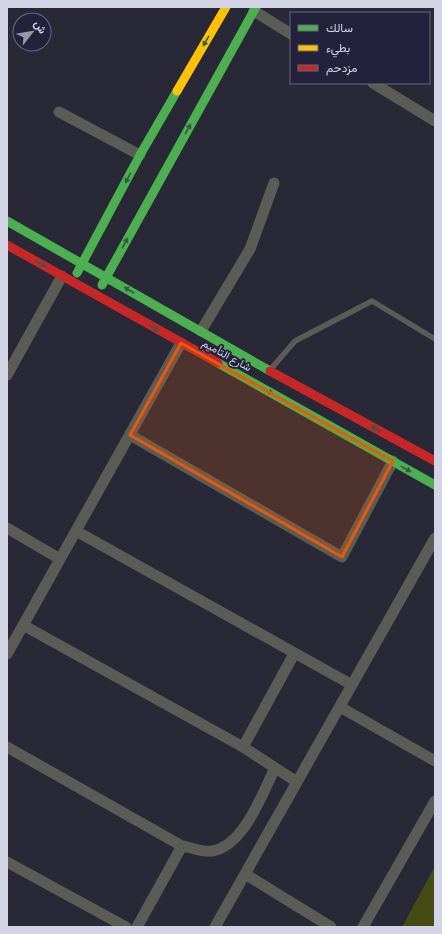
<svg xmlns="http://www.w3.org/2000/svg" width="442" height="934" font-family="'Playfair Display',Vazirmatn,serif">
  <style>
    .green { fill: #464a14 }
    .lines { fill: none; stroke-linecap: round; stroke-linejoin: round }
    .lane { stroke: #5b5c56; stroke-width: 5.5 }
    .street { stroke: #5b5c56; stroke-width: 11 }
    .fast { stroke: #4caf50; stroke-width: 9 }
    .slow { stroke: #ffc107; stroke-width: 9 }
    .jam { stroke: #c62828; stroke-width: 9 }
    .oneway { fill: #335a44 }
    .marked { fill: #e8590c; fill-opacity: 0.2; stroke: #e8590c; stroke-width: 3; stroke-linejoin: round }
    .labels { text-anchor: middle; stroke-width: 3.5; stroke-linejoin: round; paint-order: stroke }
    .street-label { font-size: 11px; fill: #d3d4e6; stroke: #23223c }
  </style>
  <rect width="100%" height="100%" fill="#292836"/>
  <path class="green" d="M435,866V927H402Z"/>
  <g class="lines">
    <path class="lane" d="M270,370L295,341L372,301L435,339"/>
    <path class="street" d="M254,11L291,34
      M373,83L435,121
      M59,112L140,155
      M201,331L250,249L274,183
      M7,375L62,276
      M130,435L342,557L393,461
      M7,528L60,559
      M76,531L352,685
      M23,625L243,747L297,782
      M7,654L181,343
      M340,707L435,761
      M7,747L182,846C190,847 204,853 212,851C244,846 262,794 275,768
      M243,747L294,654
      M7,862L126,927
      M245,874L331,927
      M137,927L182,846
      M215,927L435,538
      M363,927L435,801"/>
    <path class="fast" d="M7,221L270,371
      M77,273L140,155L177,91
      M102,285L256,7
      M218,363L435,485"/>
    <path class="slow" d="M177,91L226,7"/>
    <path class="jam" d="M7,245L218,363
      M270,371L435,461"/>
  </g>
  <defs><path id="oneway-solid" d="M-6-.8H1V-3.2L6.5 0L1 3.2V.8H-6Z"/></defs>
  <g class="oneway">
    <use href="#oneway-solid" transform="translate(206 41) rotate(120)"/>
    <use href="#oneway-solid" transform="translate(188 129) rotate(-61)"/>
    <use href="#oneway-solid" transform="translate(128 178) rotate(118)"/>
    <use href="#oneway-solid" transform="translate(125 243) rotate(-61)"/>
    <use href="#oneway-solid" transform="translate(41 264) rotate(30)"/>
    <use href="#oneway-solid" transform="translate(129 290) rotate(-150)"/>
    <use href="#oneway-solid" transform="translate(154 328) rotate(29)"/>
    <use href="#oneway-solid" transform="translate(268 391) rotate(29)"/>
    <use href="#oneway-solid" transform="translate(376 429) rotate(-151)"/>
    <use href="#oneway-solid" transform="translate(406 469) rotate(29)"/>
  </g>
  <path class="marked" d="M181,343L393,461L342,557L130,435Z"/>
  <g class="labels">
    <g class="street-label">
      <text transform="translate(227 355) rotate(29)" y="4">شارع التأميم</text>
    </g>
  </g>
  <rect width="442" height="934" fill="none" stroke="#d3d4e6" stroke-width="16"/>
  <rect x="290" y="12" width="140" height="72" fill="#23223c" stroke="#696980"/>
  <rect x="298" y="25" width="20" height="6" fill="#4caf50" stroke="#696980"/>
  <text x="326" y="32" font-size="12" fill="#d3d4e6">سالك</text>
  <rect x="298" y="45" width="20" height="6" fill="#ffc107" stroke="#696980"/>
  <text x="326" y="52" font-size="12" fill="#d3d4e6">بطيء</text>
  <rect x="298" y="65" width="20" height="6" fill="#c62828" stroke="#696980"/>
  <text x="326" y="72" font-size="12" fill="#d3d4e6">مزدحم</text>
  <g transform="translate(32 32) rotate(59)"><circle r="19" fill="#23223c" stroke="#696980"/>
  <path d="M0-3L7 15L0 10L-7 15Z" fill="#9898a8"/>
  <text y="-6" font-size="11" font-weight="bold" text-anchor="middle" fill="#d3d4e6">ش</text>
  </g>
</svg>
